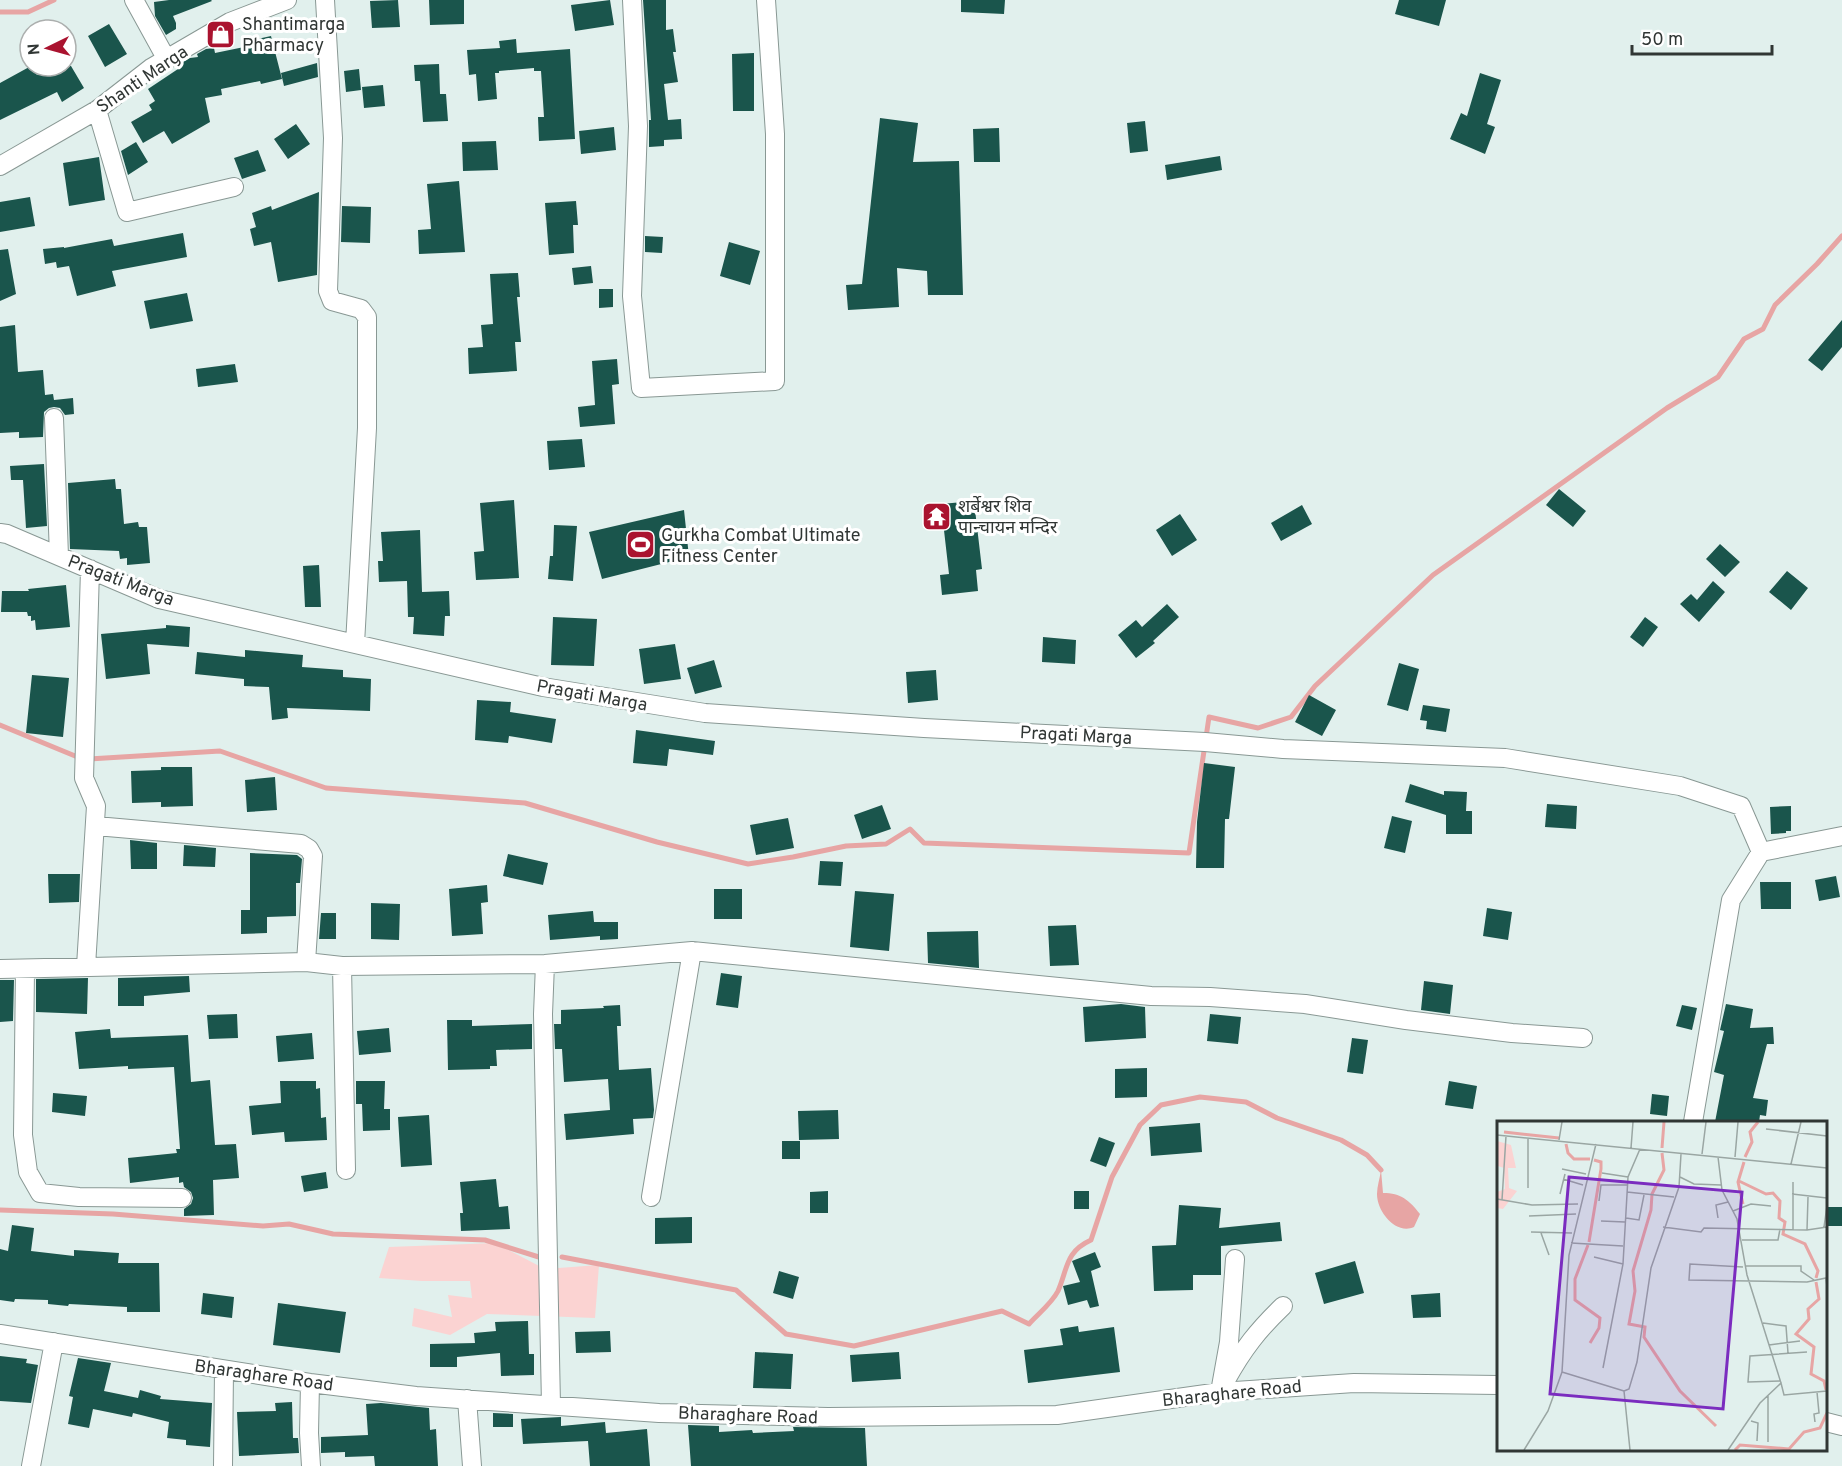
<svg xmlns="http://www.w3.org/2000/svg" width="1842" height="1466" font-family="Overpass,'Noto Sans Devanagari',sans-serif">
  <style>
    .green { fill: #fbd3d2 }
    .water { fill: #e7a5a4 }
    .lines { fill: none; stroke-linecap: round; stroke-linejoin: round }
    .stream { stroke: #e7a5a4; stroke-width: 5 }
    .building { fill: #1a554c }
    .minor-casing { stroke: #899894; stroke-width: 20 }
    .minor { stroke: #fff; stroke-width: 18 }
    .labels { text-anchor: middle; stroke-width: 6; stroke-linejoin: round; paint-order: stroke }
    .poi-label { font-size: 18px; fill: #303634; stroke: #fff; text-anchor: start }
    .street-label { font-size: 18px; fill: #303634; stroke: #fff }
    .inset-river { fill: none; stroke: #e7a5a4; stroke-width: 3 }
    .inset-road { fill: none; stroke: #9aa6a3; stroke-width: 1.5 }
    .view { fill: #7b2cbf; fill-opacity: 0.15; stroke: #7b2cbf; stroke-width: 3 }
    .inset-edge { fill: none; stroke: #303634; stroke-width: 3 }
  </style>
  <rect width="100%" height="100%" fill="#e1f0ed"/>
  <path class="green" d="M495,1243L545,1269L599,1265L595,1318L487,1314L450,1335L412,1326L414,1308L452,1317L448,1295L472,1298L470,1281H422L379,1278L389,1247Z"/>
  <path class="water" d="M1381,1170L1383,1193C1401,1193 1409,1200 1420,1214L1414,1227C1396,1235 1377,1212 1377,1194C1377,1186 1380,1178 1381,1170Z"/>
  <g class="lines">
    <path class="stream" d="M0,12H28L54,0
      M0,725L80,758
      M89,759L220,751L326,788L525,803L657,842L748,864L793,857L846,846L886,844L910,829L924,843L1189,853L1209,717L1258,728L1291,717L1315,686L1433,575L1667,408L1718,377L1744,339L1763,329L1775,305L1817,264L1842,236
      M0,1210L113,1214L263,1226L289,1224L333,1234L485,1240L542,1258
      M562,1257L736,1290L786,1334L854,1346L1002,1311L1029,1324C1038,1314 1052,1303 1058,1291C1068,1268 1065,1252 1091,1240L1112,1177L1140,1125L1161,1105L1200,1097L1246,1102L1277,1118L1341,1140L1367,1155L1381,1170"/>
  </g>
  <path class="building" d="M169,0H211L212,1L173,16L176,23V29L166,35L155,16L154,2Z
    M398,0L400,27L372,28L370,1Z
    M429,0H464V24L430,25Z
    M610,0L614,25L575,31L571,5Z
    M643,0H666V30L673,29L676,52H673L678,82L664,84L668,120L681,119L682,139L664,140V146L649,147V120H651Z
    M961,0H1005L1004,14L961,12Z
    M1399,0H1446L1439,26L1395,14Z
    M109,24L127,54L105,67L88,36Z
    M271,36L282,79L261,84L260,81L221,89L222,95L205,98L210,122L172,144L164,131L143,143L131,122L152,110L149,105L155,101L148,89L178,69V65L190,58L198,57L197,54L206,49L214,48L215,53L249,46L248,41Z
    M516,39L517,53L570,49L575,139L539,141L538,117H544L541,71H534V68L499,71V73H495L497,99L478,101L476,74L469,75L467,50L500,48L499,41Z
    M754,53V111H733L732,54Z
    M317,63L318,77L284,86L281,73Z
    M439,64L440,94H446L448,121L423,122L420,81H415L414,65Z
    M31,66L37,75L52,66H71L84,88L62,102L57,92L0,120V83Z
    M359,69L361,90L346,92L344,71Z
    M1480,73L1501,80L1487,124L1495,127L1485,154L1450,139L1461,113L1467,116Z
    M383,85L385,106L364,108L362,87Z
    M880,118L918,123L913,162L959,161L963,295H928L927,271L897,268L899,307L848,310L846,285L862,284Z
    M1145,121L1148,151L1130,153L1127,123Z
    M296,124L310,144L288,159L274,139Z
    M614,127L616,150L581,154L579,131Z
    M999,128L1000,162H974L973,129Z
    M496,141L498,170L463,171L462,142Z
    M136,142L148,162L128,175L121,151Z
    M258,150L266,171L242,179L234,158Z
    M1220,156L1222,170L1167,180L1165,165Z
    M99,157L105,200L69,206L63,163Z
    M459,181L465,252L419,254L418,230L431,229L427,184Z
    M319,192L317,275L278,282L271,242L254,246L250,229L256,227L252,213L271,206L272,210Z
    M30,197L35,226L0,232V202Z
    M576,201L578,225H573L574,253L549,255L545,203Z
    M342,206L371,207L370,243L341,242Z
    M183,233L187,257L112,271L116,286L77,296L69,266L57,268L56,262L45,264L43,249L64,247V248L112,239L114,246Z
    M645,236L663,237L662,253L645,252Z
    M729,242L760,251L750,285L720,276Z
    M8,249L16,294L0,301V250Z
    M591,266L593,283L574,285L572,268Z
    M518,273L520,297H517L521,342H515L517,371L469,374L468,348L483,347L481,325L493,324L490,274Z
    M599,289H613V307L599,308Z
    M187,293L193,321L150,329L144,301Z
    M1842,320V347L1822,371L1808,360Z
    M15,325L18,372L43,370L45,395L53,394L54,400L73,398L74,414L65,415L60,408L54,407L49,408L44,412L43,437L19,438V432L0,433V327Z
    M617,359L619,384L612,385L615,424L580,427L578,407L595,405L592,361Z
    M235,364L238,382L198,387L196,369Z
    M582,439L585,467L549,470L547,441Z
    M44,464L47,526L26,528L23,480H11L10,466Z
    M115,479L116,489H121L124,524L138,522L139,527H147L150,563L127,565V558L120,559L119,551L70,549L68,483Z
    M1559,489L1586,511L1573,527L1546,505Z
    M514,500L519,578L476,580L474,552L484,551L480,503Z
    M974,501L982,569L976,570L978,591L942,595L940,575L949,574L941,504Z
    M1302,505L1312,524L1281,541L1271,523Z
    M684,510L689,557L602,579L589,532Z
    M1180,514L1197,540L1172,556L1156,530Z
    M554,525L577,526L573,581L548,579L550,556H553Z
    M420,530L422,592L449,591L450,616H445L444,636L413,634L414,617H408L407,581L379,582L378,561H383L381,532Z
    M1720,544L1740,562L1725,577L1706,559Z
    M319,565L321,607H305L303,566Z
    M1787,571L1808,588L1791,610L1769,592Z
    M1713,581L1725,592L1699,622L1680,604L1691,594L1697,600Z
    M66,585L70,627L36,630L35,620L31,621V616H28L27,612H1L2,591H29L28,589Z
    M1167,604L1179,617L1153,641L1155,643L1136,658L1118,635L1136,620L1142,627Z
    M553,617L597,619L594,666L551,665Z
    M1645,617L1658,627L1643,647L1630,637Z
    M166,625L190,627L189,647L147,644L150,674L106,679L101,634L166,628Z
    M1043,637L1076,640L1075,664L1042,662Z
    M675,644L681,679L644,684L639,649Z
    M245,650L303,655L302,667L343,670V677L371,679L370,711L287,708L288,718L272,720L269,687L244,686V679L195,674L197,652L245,657Z
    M714,660L722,687L695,694L687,668Z
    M1399,663L1419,669L1408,711L1387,705Z
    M936,670L938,700L908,703L906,672Z
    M32,675L69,678L63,737L26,733Z
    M1309,695L1336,710L1322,736L1295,722Z
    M477,700L511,702L510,712L556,719L552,743L509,736L508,743L475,740Z
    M1423,705L1450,709L1446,732L1426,729L1427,721L1420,720Z
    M636,730L715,741L713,755L669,749L667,766L633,763Z
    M1204,763L1235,767L1229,819H1225L1224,868H1196L1197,822Z
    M161,767H192L193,806L161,807V802L132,803L131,771L161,770Z
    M275,777L277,810L247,812L245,780Z
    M1410,784L1444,795V791L1467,792L1466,811H1472V834H1446V815L1405,802Z
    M1547,804L1577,806L1576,829L1545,827Z
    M882,805L891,829L862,839L854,815Z
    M1791,806V831H1786V833L1771,834L1770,807Z
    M1392,816L1412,821L1405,853L1384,848Z
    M788,818L794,848L756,855L750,825Z
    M130,840L157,843V869H131Z
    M184,845L216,848L215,867L183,866Z
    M250,853L297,855L302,859L300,883H296V916L267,917V933L241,934V910H250Z
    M508,854L548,863L543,885L503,876Z
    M820,861L843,862L841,886L818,885Z
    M48,874H80L79,902L49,903Z
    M1836,876L1840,897L1819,901L1815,880Z
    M1760,882H1791V909H1761Z
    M487,885L488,902L481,903L483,934L452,936L449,889Z
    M714,889H742V919H714Z
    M855,891L894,894L889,951L850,947Z
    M371,903L400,904L399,940L371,939Z
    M1487,908L1512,912L1508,940L1483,936Z
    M593,911L594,922H618V939L600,940V936L550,940L548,915Z
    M321,913H336V939H319Z
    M1076,925L1079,965L1050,966L1048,926Z
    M978,931L979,968L928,963L927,932Z
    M721,973L742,976L738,1008L716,1005Z
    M189,976L190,992L144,996V1006H118V978Z
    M88,978L87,1014L36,1012V979Z
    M0,980H14L13,1021L0,1022Z
    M1424,981L1453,985L1450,1014L1421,1010Z
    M1121,1004L1145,1007L1146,1038L1085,1042L1083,1007Z
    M1726,1004L1753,1009L1750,1028L1773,1027L1774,1044H1767L1753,1098L1768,1100L1766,1116L1760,1115L1759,1122H1715L1724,1075L1714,1072L1724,1031L1720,1030Z
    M620,1005L621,1026H617L619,1070L651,1068L654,1110L653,1118L633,1119L634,1134L566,1140L564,1114L610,1110L608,1079L564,1082L562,1049H555L554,1024H561V1010L604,1008L603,1006Z
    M1682,1005L1697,1008L1692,1030L1676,1026Z
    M237,1014L238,1038L209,1039L207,1015Z
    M1210,1014L1241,1017L1238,1044L1207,1041Z
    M447,1020H472V1026L532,1024V1049L496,1050L497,1066H490V1069L448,1070Z
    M389,1028L391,1052L359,1055L357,1031Z
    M110,1029L111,1038L188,1035L191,1082L210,1080L215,1145L236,1144L239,1178L213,1180L214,1215L184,1216V1209L191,1204L193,1198L191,1192L184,1187L183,1182L179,1183V1177L130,1183L128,1158L177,1153L176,1149H180L174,1067L128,1069V1066L79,1069L75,1032Z
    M312,1033L314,1059L278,1062L276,1036Z
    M1352,1038L1368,1040L1363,1074L1347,1072Z
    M1147,1068V1097L1115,1098V1069Z
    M280,1081H316V1089L320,1088L321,1118L326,1117L327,1140L285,1142L284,1132L252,1135L249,1106L281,1103Z
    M356,1081H385L384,1109H390V1130L363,1131L362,1104H356Z
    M1449,1081L1477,1086L1473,1109L1445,1105Z
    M53,1093L87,1096L85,1116L52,1112Z
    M1652,1094L1669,1096L1667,1116L1650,1114Z
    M838,1110L839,1139L799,1140L798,1111Z
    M429,1115L432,1165L401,1167L398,1117Z
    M1200,1123L1202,1152L1151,1156L1149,1127Z
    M1099,1137L1115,1143L1106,1167L1090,1161Z
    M782,1141H800V1159H782Z
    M326,1172L328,1188L304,1192L301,1176Z
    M496,1179L499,1207L508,1206L510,1229L461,1231L460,1213H463L460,1182Z
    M828,1191V1213H810V1192Z
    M1074,1191H1089V1209H1074Z
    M1179,1205L1221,1208L1219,1228L1280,1222L1282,1241L1221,1246V1275H1193V1290L1154,1291L1152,1246L1176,1245Z
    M1826,1207H1842V1226H1826Z
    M692,1217V1243L655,1244V1218Z
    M12,1225L34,1228L31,1251L74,1256V1250L119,1253L118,1263H159L160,1312H127V1307L69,1304L68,1306L48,1304V1300L15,1299L14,1302L0,1300V1249L8,1251Z
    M1095,1252L1101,1267L1091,1271L1099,1306L1090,1308L1087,1300L1068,1305L1063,1286L1080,1282L1072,1261Z
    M1355,1261L1364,1293L1324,1304L1315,1273Z
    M779,1271L799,1277L793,1299L773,1293Z
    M203,1293L234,1297L232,1318L201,1314Z
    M1440,1293L1441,1317L1413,1318L1411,1295Z
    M278,1303L346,1312L340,1353L273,1345Z
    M528,1321L529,1354H534V1375L501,1376L500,1353L457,1357V1367H430V1344L475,1343L474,1333L496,1331L495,1322Z
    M1078,1326L1079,1332L1114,1327L1120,1372L1028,1383L1024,1350L1063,1345L1060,1329Z
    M610,1331L611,1352L576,1353L575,1332Z
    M755,1352L793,1354L791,1389L753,1388Z
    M899,1352L901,1379L852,1382L850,1355Z
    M0,1356L27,1359L26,1363L38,1365L31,1403L0,1401Z
    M78,1358L111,1363L104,1391L138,1398L140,1390L161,1396L160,1399L212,1403L210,1447L186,1445V1440L167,1438L169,1422L133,1413L132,1417L93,1409L89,1428L68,1424L73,1397L69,1396Z
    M292,1402L293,1438H298L299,1453L239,1456L237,1412L276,1411L275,1403Z
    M381,1403L429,1408L430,1430L436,1429L438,1466H375L374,1456L345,1457V1452L321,1453V1437L368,1435L366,1404Z
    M493,1413L513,1414V1427H493Z
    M561,1417V1426L605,1422L606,1433L647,1429L650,1466H590L588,1441L523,1444L521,1419Z
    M688,1425L719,1426V1432L752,1430L753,1433L794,1431L793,1427L865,1428L867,1466H691Z"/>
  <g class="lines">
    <defs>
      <path id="minor" d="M134,0L167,60
        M325,0L333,138L328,291L332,301L361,309L367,317V428L355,644
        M632,0L638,126L632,296L641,388L775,381V134L766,0
        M97,110L127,212L234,187
        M0,166L97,110L151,68L230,22L287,0
        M54,418L59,556
        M0,533L7,534L159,599L543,687L705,713L924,728L1205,742L1283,749L1505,758L1680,786L1741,806L1761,852L1842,836
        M96,826L301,844L309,849L313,856L306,962
        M545,964L543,1014L551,1405
        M86,966L96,806L84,778L90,569
        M342,966L346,1170
        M0,969L306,962L342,966L545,964L692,951L1151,996L1210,997L1305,1004L1406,1020L1512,1033L1583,1038
        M25,970L23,1135L28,1172L40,1193L79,1197L182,1198
        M1693,1122L1731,900L1761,852
        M651,1197L692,951
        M0,1334L310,1383L416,1396L659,1413L828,1417L1057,1415L1220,1392L1354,1383L1498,1385
        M1226,1380C1243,1349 1258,1330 1283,1306
        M310,1383L309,1433L311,1466
        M1220,1392L1229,1342L1235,1259
        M467,1399L472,1466
        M1826,1422L1842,1426
        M31,1466L54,1342
        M223,1466L224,1370"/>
    </defs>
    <use href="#minor" class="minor-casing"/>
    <use href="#minor" class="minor"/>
  </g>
  <defs>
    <symbol id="shop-square" viewBox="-11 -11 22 22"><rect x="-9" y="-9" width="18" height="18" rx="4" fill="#aa132f" stroke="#fff"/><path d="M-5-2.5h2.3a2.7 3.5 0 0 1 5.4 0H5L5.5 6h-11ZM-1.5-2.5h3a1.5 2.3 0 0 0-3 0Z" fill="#fff"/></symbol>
    <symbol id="temple-square" viewBox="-11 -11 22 22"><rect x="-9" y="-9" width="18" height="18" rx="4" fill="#aa132f" stroke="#fff"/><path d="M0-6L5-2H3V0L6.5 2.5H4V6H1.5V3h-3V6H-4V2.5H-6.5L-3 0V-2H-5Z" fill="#fff"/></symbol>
    <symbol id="stadium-square" viewBox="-11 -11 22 22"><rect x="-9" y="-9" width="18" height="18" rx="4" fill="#aa132f" stroke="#fff"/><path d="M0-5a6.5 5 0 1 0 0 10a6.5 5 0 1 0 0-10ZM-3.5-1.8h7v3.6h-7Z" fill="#fff"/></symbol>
  </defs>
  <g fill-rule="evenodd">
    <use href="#shop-square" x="204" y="18" width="33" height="33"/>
    <use href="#temple-square" x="920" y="500" width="33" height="33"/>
    <use href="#stadium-square" x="624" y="528" width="33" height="33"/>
  </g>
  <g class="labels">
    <g class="poi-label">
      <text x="242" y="30">Shantimarga<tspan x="242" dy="21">Pharmacy</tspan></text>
      <text x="958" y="512">शर्बेश्वर शिव<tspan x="958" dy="21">पान्चायन मन्दिर</tspan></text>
      <text x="661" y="541">Gurkha Combat Ultimate<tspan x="661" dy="21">Fitness Center</tspan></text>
    </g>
    <g class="street-label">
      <text transform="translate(142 79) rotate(-34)" y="6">Shanti Marga</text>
      <text transform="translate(121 580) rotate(21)" y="6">Pragati Marga</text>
      <text transform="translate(592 695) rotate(10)" y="6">Pragati Marga</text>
      <text transform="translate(1076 735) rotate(3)" y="6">Pragati Marga</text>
      <text transform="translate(264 1375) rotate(8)" y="6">Bharaghare Road</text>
      <text transform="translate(1232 1393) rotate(-6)" y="6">Bharaghare Road</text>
      <text transform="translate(748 1415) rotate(2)" y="6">Bharaghare Road</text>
    </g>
  </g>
  <g transform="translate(1497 1121)">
    <rect width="330" height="330" fill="#e1f0ed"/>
    <path d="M0,20L14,24L19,47H11L12,67L20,70L6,88L0,87V71L8,68L7,47L1,45Z" fill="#fbd3d2"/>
    <path class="inset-river" d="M7,11L62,17M69,23L71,32L77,38H93M165,27L167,1M165,32L167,49L155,73L154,89L136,150L138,170L132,203L148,206L147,216L183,270L219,305M248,36L255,21L253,11L261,1M242,60L269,73L276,72L283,80L282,97L288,101L286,113L308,123L321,150L319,157M246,83L241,61L247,41M92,121L104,48V41L97,39M91,124L78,158V179L103,197L102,207L93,222M319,161L322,178L311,188L312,198L299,213L317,226L314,253L327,260L329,269M238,329L243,324L292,328L307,311L323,307L330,292"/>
    <path class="inset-road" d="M269,8L330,15M0,14L330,47M62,19L65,1M134,27L136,1M205,33L209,1M221,36L225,69L240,98L250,154L284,262L263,282L231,329M238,36L241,1M294,43L304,1M65,48L89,53M105,52L131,56M183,56L197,63L224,64M66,58L86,64M31,67V17M130,71L177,76M63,73L68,53M295,73L330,77M0,78L35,84L81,83M5,79L9,15M102,80L104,64H131M236,90L254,83L274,85M32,95L79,93M129,97L142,99L147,74M221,97L219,84L231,81M104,100L128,101M166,106L204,111L207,107L310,109L330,106M327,106L330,85M296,109V61M310,109L311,76M34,111L75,112M44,112L52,134M245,119H281L283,108M74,122L126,125M97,136L126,143M249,145H304V150L317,159M246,146L193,143L192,159L310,161L329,157L330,166M266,202L289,205L291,232M272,224L303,220M106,247L126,143L131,56L143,28M65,251L127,270M284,260L251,261L253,235L310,231M284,262L287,274L330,270M271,275V321M254,300L261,302L260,320M318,301L317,293L322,292L320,271M27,329L51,290L65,251L72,134L99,23M133,329L127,270L132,268L140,241L154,147L182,66L184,33"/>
    <path class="view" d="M72,56L245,71L226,288L53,273Z"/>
    <rect width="330" height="330" class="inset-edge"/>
  </g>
  <g transform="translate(48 48) rotate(265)"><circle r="28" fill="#ffffff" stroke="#acafae" stroke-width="1.5"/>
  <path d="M0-4.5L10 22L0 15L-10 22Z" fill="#aa132f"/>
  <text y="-9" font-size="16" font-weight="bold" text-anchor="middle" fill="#303634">N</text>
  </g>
  <path d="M1632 45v9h140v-9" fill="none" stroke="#303634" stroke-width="3"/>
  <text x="1641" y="45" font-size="18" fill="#303634" stroke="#ffffff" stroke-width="4.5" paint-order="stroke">50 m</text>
</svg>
